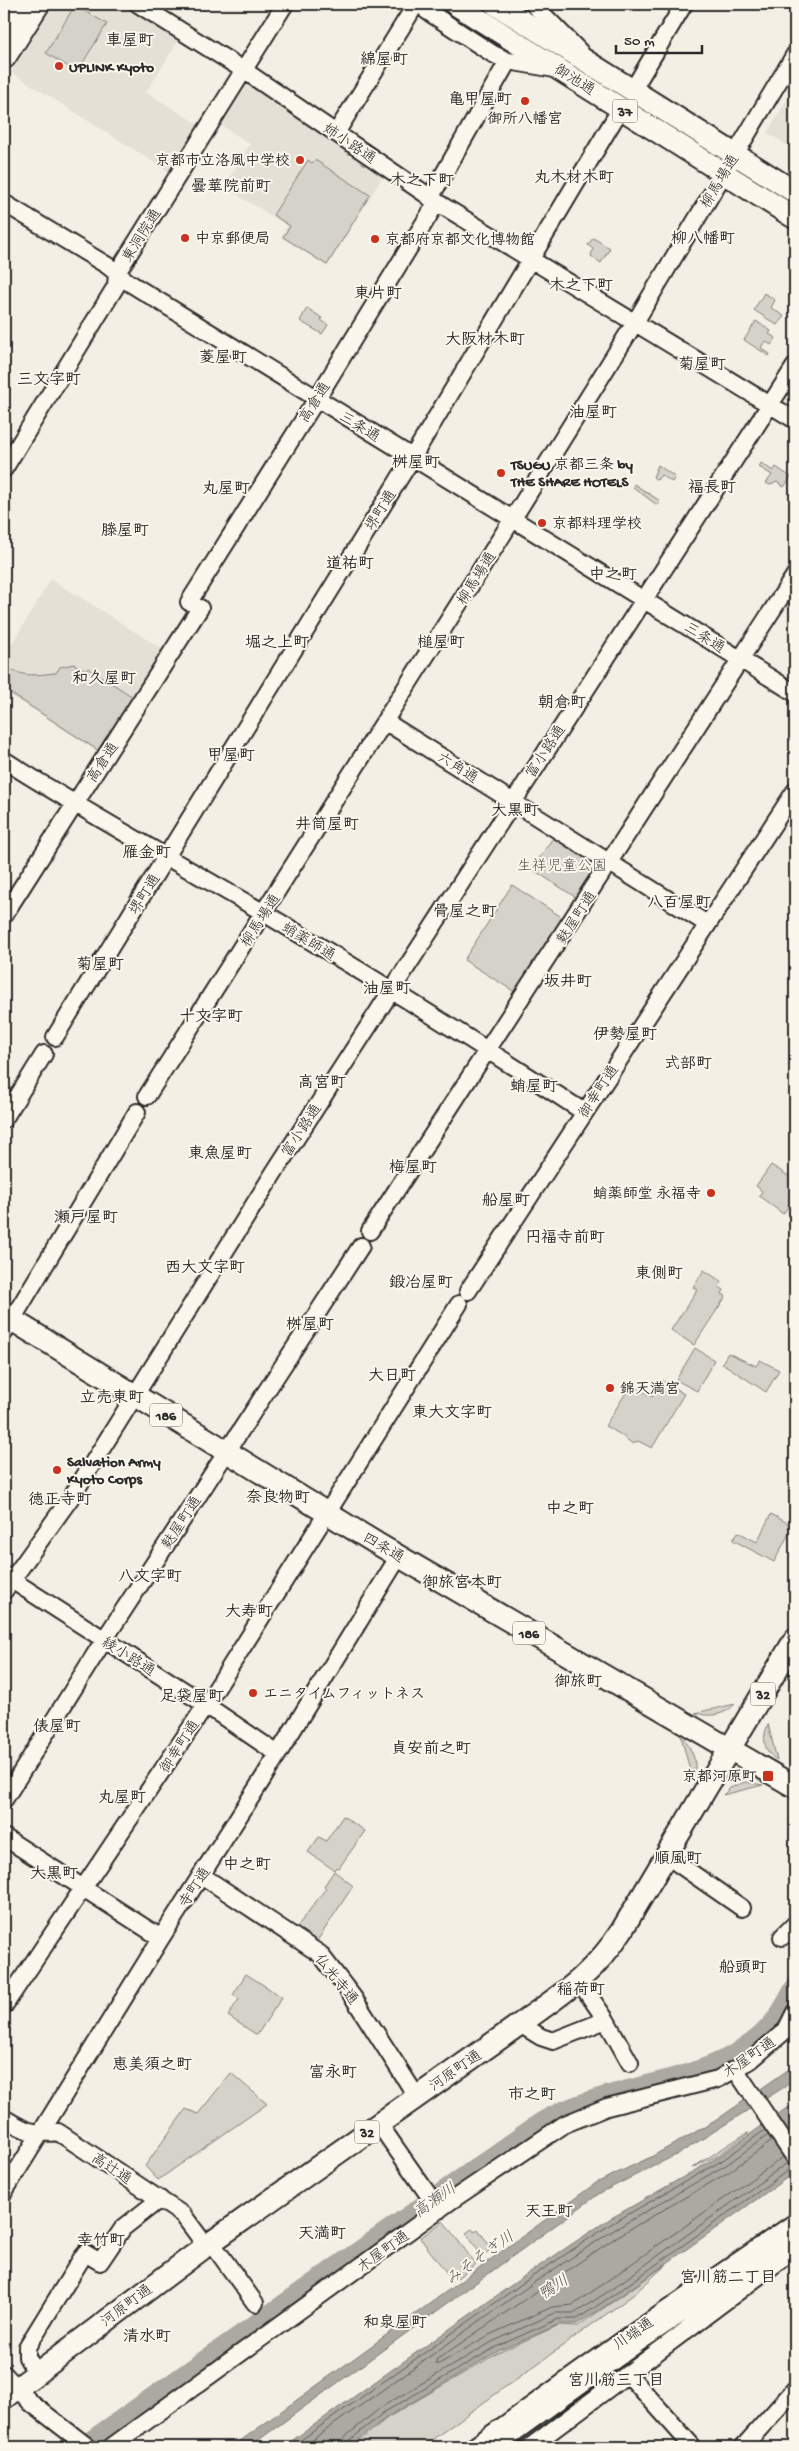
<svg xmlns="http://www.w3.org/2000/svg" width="799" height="2451" font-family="'Gochi Hand','Klee One',sans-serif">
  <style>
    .built { fill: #e4e0d6 }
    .green { fill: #d5d2c9; stroke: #807e7a }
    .water { fill: #aca9a2; stroke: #787772 }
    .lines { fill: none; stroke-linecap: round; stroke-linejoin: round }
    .shore { stroke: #5f5d5b; stroke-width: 1 }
    .stream { stroke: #787772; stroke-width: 4 }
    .river { stroke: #aca9a2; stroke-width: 21 }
    .minor-casing { stroke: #2b2b2b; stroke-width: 20 }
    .major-casing { stroke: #2b2b2b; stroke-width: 25 }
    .highway-casing { stroke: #2b2b2b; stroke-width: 28 }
    .minor { stroke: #fbf7ec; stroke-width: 16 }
    .major { stroke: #fbf7ec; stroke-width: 21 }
    .highway { stroke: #fbf7ec; stroke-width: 24 }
    .poi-dot { fill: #c8321e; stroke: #fbf7ec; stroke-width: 2 }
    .labels { text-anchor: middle; stroke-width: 4; stroke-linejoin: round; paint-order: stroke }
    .shield { fill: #fbf7ec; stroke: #696865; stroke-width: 1 }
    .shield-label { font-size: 14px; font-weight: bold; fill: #2b2b2b }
    .poi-label { font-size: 15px; font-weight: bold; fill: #2b2b2b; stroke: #fbf7ec; text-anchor: start }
    .street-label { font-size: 15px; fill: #2b2b2b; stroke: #fbf7ec }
    .park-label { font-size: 15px; fill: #565552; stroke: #fbf7ec }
    .neighbourhood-label { font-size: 16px; font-weight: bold; fill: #2b2b2b; stroke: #fbf7ec }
    .water-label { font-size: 16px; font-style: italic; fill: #585755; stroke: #fbf7ec }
  </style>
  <rect width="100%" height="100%" fill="#f3efe4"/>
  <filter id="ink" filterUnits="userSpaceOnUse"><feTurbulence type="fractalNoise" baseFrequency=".02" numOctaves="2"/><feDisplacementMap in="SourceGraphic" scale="10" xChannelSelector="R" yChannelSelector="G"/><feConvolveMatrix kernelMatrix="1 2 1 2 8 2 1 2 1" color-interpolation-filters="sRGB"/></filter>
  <g filter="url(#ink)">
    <path class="built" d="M54,4H121L179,40L146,92L201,126L171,173L11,72Z
      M249,84L383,176L327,267L281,237L288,226L224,187L250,144L218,123L243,85Z
      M795,87V150L767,133Z
      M51,579L167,652L101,754L4,691V657Z"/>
    <path class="green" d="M75,5L107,24L77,72L46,53Z
      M308,160L312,163L315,160L370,195L327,265L283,237L290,226L273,215Z
      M593,238L610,248L601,263L591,256L593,249L588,245Z
      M764,293L775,300L771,308L784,316L777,325L754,310Z
      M307,308L322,318L321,320L328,325L322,334L300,321Z
      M756,321L771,331L769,334L776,338L771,345L765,341L761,348L770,354L769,356L744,340Z
      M761,463L773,471L776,467L791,477L784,487L777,482L770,485L766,483L772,475L759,467Z
      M658,465L675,477L672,482L661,475L657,480L653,477Z
      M634,484L660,501L657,505L633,487Z
      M74,664L86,670L88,668L133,697L99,751L4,689V666C25,678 33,675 56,673L60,667Z
      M554,836L605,869L583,902L532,869Z
      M512,885L566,920L518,994L464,960Z
      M771,1165L795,1180V1207L790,1204L783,1214L759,1196L762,1191L756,1186Z
      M704,1270L722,1282L719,1287L724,1290L722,1294L726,1296L694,1345L671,1330L697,1290L693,1287Z
      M695,1348L714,1360L697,1391L676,1380Z
      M728,1353L756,1366L760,1360L779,1370L766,1392L722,1363Z
      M662,1380L684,1394L652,1448L638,1441L633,1444L618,1433L605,1426L629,1388L632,1390L635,1386L652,1397Z
      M771,1514L793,1526L774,1562L733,1540L738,1532L757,1542Z
      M735,1704C724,1716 710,1717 695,1713Z
      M768,1724L777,1760C763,1751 762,1739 768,1724Z
      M681,1736C691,1747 700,1764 692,1778Z
      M745,1782L763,1785L723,1795L730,1788Z
      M343,1816L365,1831L339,1868L336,1867L334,1870L308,1852L319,1837L326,1841Z
      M334,1871L353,1886L317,1941L297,1927L326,1888L324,1886Z
      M246,1974L282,1997L257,2035L228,2016L239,1999L233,1995Z
      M231,2073L267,2104L158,2180L145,2166L186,2109L198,2114Z
      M749,2133L719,2155L692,2168L745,2134Z
      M443,2221L476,2264L453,2281L420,2238Z
      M472,2229L474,2232L478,2229L492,2249L482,2256L466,2233Z
      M667,2264L633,2295L422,2447H352L387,2418L498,2353L559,2325L578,2326Z"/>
    <path class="water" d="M795,2065V2078L786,2086L680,2153L600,2193L249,2447H232L596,2183L651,2157L715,2121Z
      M795,2102V2172L615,2300L577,2324H560L498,2351L386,2418L349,2447H283L530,2272L608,2220L720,2156Z"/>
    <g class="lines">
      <path class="shore" d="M772,2141L729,2172L618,2236L436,2360V2364H439L489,2335L552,2307L573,2305L783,2157
        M291,2447L533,2276L611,2224L723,2160L765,2130
        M302,2447L536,2281L614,2230L726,2165L768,2135
        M340,2447L344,2438L380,2408L492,2342L555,2313H575L609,2291L787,2163
        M347,2447L349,2441L383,2413L496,2347L558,2319H577L612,2296L790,2169L795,2168"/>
      <path class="stream" d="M513,2447L540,2427"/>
      <path class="river" d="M83,2447L541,2123C610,2081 718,2087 771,2026C781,2015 788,2001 795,1988"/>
      <defs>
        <path id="minor" d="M138,4L245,71L443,206L795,420
          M427,4V11L493,54L508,61L555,69
          M533,4L580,52
          M632,91L684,4
          M336,133L416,4
          M430,198L508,61
          M4,203L108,266L128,282L795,693
          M4,469L116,286L117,273L285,4
          M189,602L316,400L437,202
          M386,722L707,924
          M4,760C88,814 177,862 264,913C372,977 479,1044 584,1112
          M4,915L200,608
          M55,1037L412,458L621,108
          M147,1096L512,520L634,324L795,54
          M4,1119L44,1054
          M370,1231L795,575
          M468,1291L795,791
          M4,1333L137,1112
          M4,1575L206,1705L278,1754
          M4,1591L74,1493L275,1171L795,366
          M4,1800L104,1640L361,1246
          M4,1837L161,1938
          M667,1856L742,1908
          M201,1875L320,1954L353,1997L417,2097
          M782,1937L795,1924
          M579,1981L606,2020
          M4,2006L206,1705L459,1304
          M520,2024L541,2037L553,2041L606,2020L630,2063
          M735,2069L795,2158
          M4,2118C25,2131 33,2135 58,2132L183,2215L206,2246
          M379,2124L439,2210
          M4,2192L161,1938L262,1780L399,1556
          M211,2242L255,2303
          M36,2373L27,2357V2347L85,2253L100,2262L123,2228L160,2199
          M4,2374L31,2403L88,2447
          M628,2374L693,2447
          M111,2447L452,2200L565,2124L607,2107L718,2079L751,2060L786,2030L795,2012
          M473,2447L631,2334L795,2222
          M495,2447L637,2344L795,2237
          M530,2447L791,2252
          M743,2447L795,2389"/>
        <path id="major" d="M455,4L795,218
          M495,4L795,192
          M4,1315L376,1543L795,1787
          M4,2398L206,2246L520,2024C562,1994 594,1974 622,1930L795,1639"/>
        <path id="highway" d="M4,20L14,4
          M4,56L37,4"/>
      </defs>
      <use href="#minor" class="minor-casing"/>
      <use href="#major" class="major-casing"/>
      <use href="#highway" class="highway-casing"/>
      <use href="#minor" class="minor"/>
      <use href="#major" class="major"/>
      <use href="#highway" class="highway"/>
    </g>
  </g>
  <g class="poi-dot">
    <circle cx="59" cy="66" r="5"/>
    <circle cx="525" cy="101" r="5"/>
    <circle cx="300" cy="160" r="5"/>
    <circle cx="185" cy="238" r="5"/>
    <circle cx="375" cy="239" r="5"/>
    <circle cx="501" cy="473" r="5"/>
    <circle cx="542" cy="523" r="5"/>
    <circle cx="711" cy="1193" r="5"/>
    <circle cx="610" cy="1388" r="5"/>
    <circle cx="57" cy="1470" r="5"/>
    <circle cx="253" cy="1693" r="5"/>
    <rect x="762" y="1770" width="12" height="12" rx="2.5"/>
  </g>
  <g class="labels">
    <g class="shield">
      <rect x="612.5" y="99.5" width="25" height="23" rx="4"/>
      <rect x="150" y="1403.5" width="32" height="23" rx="4"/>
      <rect x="513" y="1621.5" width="32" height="23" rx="4"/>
      <rect x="750.5" y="1682.5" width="25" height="23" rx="4"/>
      <rect x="354.5" y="2120.5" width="25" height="23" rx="4"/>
    </g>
    <g class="shield-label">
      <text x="625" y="116">37</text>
      <text x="166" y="1420">186</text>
      <text x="529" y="1638">186</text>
      <text x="763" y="1699">32</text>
      <text x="367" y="2137">32</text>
    </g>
    <g class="poi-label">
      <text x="69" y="71">UPLINK Kyoto</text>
      <text x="525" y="123" text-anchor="middle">御所八幡宮</text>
      <text x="290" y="165" text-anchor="end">京都市立洛風中学校</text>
      <text x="195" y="243">中京郵便局</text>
      <text x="385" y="244">京都府京都文化博物館</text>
      <text x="511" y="469">TSUGU 京都三条 by<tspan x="511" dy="17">THE SHARE HOTELS</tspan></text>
      <text x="552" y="528">京都料理学校</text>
      <text x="701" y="1198" text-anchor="end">蛸薬師堂 永福寺</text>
      <text x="620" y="1393">錦天満宮</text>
      <text x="67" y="1466">Salvation Army<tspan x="67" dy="17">Kyoto Corps</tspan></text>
      <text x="263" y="1698">エニタイムフィットネス</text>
      <text x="757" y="1781" text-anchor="end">京都河原町</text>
    </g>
    <g class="street-label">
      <text transform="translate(575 79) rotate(32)" y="5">御池通</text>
      <text transform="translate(350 143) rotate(34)" y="5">姉小路通</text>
      <text transform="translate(719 181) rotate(-59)" y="5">柳馬場通</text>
      <text transform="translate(141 235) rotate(-58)" y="5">東洞院通</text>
      <text transform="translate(314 402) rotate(-58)" y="5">高倉通</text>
      <text transform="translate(360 426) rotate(31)" y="5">三条通</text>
      <text transform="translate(380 510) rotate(-58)" y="5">堺町通</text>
      <text transform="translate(476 578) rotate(-58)" y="5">柳馬場通</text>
      <text transform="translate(705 637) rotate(32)" y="5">三条通</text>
      <text transform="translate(545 751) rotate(-57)" y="5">富小路通</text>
      <text transform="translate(102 762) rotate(-57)" y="5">高倉通</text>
      <text transform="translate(458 767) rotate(32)" y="5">六角通</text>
      <text transform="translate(144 894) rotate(-58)" y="5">堺町通</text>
      <text transform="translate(576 917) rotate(-57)" y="5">麩屋町通</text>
      <text transform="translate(260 920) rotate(-57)" y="5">柳馬場通</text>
      <text transform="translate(309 941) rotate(31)" y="5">蛸薬師通</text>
      <text transform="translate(598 1091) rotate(-57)" y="5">御幸町通</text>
      <text transform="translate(301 1130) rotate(-57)" y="5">富小路通</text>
      <text transform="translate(181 1522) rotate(-57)" y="5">麩屋町通</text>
      <text transform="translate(384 1547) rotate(30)" y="5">四条通</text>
      <text transform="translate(129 1656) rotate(32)" y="5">綾小路通</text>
      <text transform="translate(179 1746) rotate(-57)" y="5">御幸町通</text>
      <text transform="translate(194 1887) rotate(-57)" y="5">寺町通</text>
      <text transform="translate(337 1979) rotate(51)" y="5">仏光寺通</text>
      <text transform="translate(749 2057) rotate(-35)" y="5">木屋町通</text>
      <text transform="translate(455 2070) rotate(-35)" y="5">河原町通</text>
      <text transform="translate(112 2168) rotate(33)" y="5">高辻通</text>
      <text transform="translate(383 2251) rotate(-36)" y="5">木屋町通</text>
      <text transform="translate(126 2305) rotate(-37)" y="5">河原町通</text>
      <text transform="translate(633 2333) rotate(-35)" y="5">川端通</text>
    </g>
    <g class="park-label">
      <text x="562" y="870">生祥児童公園</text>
    </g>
    <g class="neighbourhood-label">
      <text x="130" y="45">車屋町</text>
      <text x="384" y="64">綿屋町</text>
      <text x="480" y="104">亀甲屋町</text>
      <text x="574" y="182">丸木材木町</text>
      <text x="422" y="185">木之下町</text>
      <text x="231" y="191">曇華院前町</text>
      <text x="703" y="243">柳八幡町</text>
      <text x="581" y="290">木之下町</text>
      <text x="378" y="298">東片町</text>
      <text x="485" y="344">大阪材木町</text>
      <text x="223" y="362">菱屋町</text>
      <text x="702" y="369">菊屋町</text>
      <text x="49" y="384">三文字町</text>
      <text x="593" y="417">油屋町</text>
      <text x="416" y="467">桝屋町</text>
      <text x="712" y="492">福長町</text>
      <text x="226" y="493">丸屋町</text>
      <text x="125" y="535">滕屋町</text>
      <text x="350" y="568">道祐町</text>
      <text x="613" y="579">中之町</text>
      <text x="277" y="647">堀之上町</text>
      <text x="441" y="647">槌屋町</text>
      <text x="104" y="683">和久屋町</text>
      <text x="562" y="707">朝倉町</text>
      <text x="231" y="760">甲屋町</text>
      <text x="515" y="815">大黒町</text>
      <text x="327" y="829">井筒屋町</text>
      <text x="147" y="857">雁金町</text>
      <text x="679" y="907">八百屋町</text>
      <text x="465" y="916">骨屋之町</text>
      <text x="100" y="969">菊屋町</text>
      <text x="568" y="986">坂井町</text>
      <text x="387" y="993">油屋町</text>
      <text x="211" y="1021">十文字町</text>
      <text x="625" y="1039">伊勢屋町</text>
      <text x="688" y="1068">式部町</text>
      <text x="322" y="1087">高宮町</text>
      <text x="534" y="1091">蛸屋町</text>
      <text x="220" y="1158">東魚屋町</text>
      <text x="413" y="1172">梅屋町</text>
      <text x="506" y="1205">船屋町</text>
      <text x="86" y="1222">瀬戸屋町</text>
      <text x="565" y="1242">円福寺前町</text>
      <text x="205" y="1272">西大文字町</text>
      <text x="659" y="1278">東側町</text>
      <text x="421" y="1287">鍛冶屋町</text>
      <text x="310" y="1329">桝屋町</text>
      <text x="392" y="1380">大日町</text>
      <text x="112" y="1402">立売東町</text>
      <text x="452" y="1417">東大文字町</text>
      <text x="278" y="1502">奈良物町</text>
      <text x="60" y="1504">徳正寺町</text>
      <text x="570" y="1513">中之町</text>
      <text x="150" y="1581">八文字町</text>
      <text x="462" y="1587">御旅宮本町</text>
      <text x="249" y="1616">大寿町</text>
      <text x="578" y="1686">御旅町</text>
      <text x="192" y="1701">足袋屋町</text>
      <text x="57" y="1731">俵屋町</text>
      <text x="431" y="1753">貞安前之町</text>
      <text x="122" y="1802">丸屋町</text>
      <text x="678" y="1863">順風町</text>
      <text x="247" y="1869">中之町</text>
      <text x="54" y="1878">大黒町</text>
      <text x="743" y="1972">船頭町</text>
      <text x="581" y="1994">稲荷町</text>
      <text x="152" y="2069">恵美須之町</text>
      <text x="333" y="2077">富永町</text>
      <text x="532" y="2099">市之町</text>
      <text x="549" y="2216">天王町</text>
      <text x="322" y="2238">天満町</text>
      <text x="101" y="2245">幸竹町</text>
      <text x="728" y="2282">宮川筋二丁目</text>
      <text x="395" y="2327">和泉屋町</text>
      <text x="147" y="2341">清水町</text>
      <text x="616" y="2385">宮川筋三丁目</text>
    </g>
    <g class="water-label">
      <text transform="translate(434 2199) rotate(-35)" y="6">高瀬川</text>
      <text transform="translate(479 2257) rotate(-36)" y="6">みそそぎ川</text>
      <text transform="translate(553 2286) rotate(-33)" y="6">鴨川</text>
    </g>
  </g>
  <rect width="799" height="2451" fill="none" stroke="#fbf7ec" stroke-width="20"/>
  <rect x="10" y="10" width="779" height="2431" fill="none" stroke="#2b2b2b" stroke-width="2" filter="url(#ink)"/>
  <path d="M616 45v8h86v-8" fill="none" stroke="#2b2b2b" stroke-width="2.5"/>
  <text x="624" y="45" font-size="15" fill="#2b2b2b" stroke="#fbf7ec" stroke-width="4" paint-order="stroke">50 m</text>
</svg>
